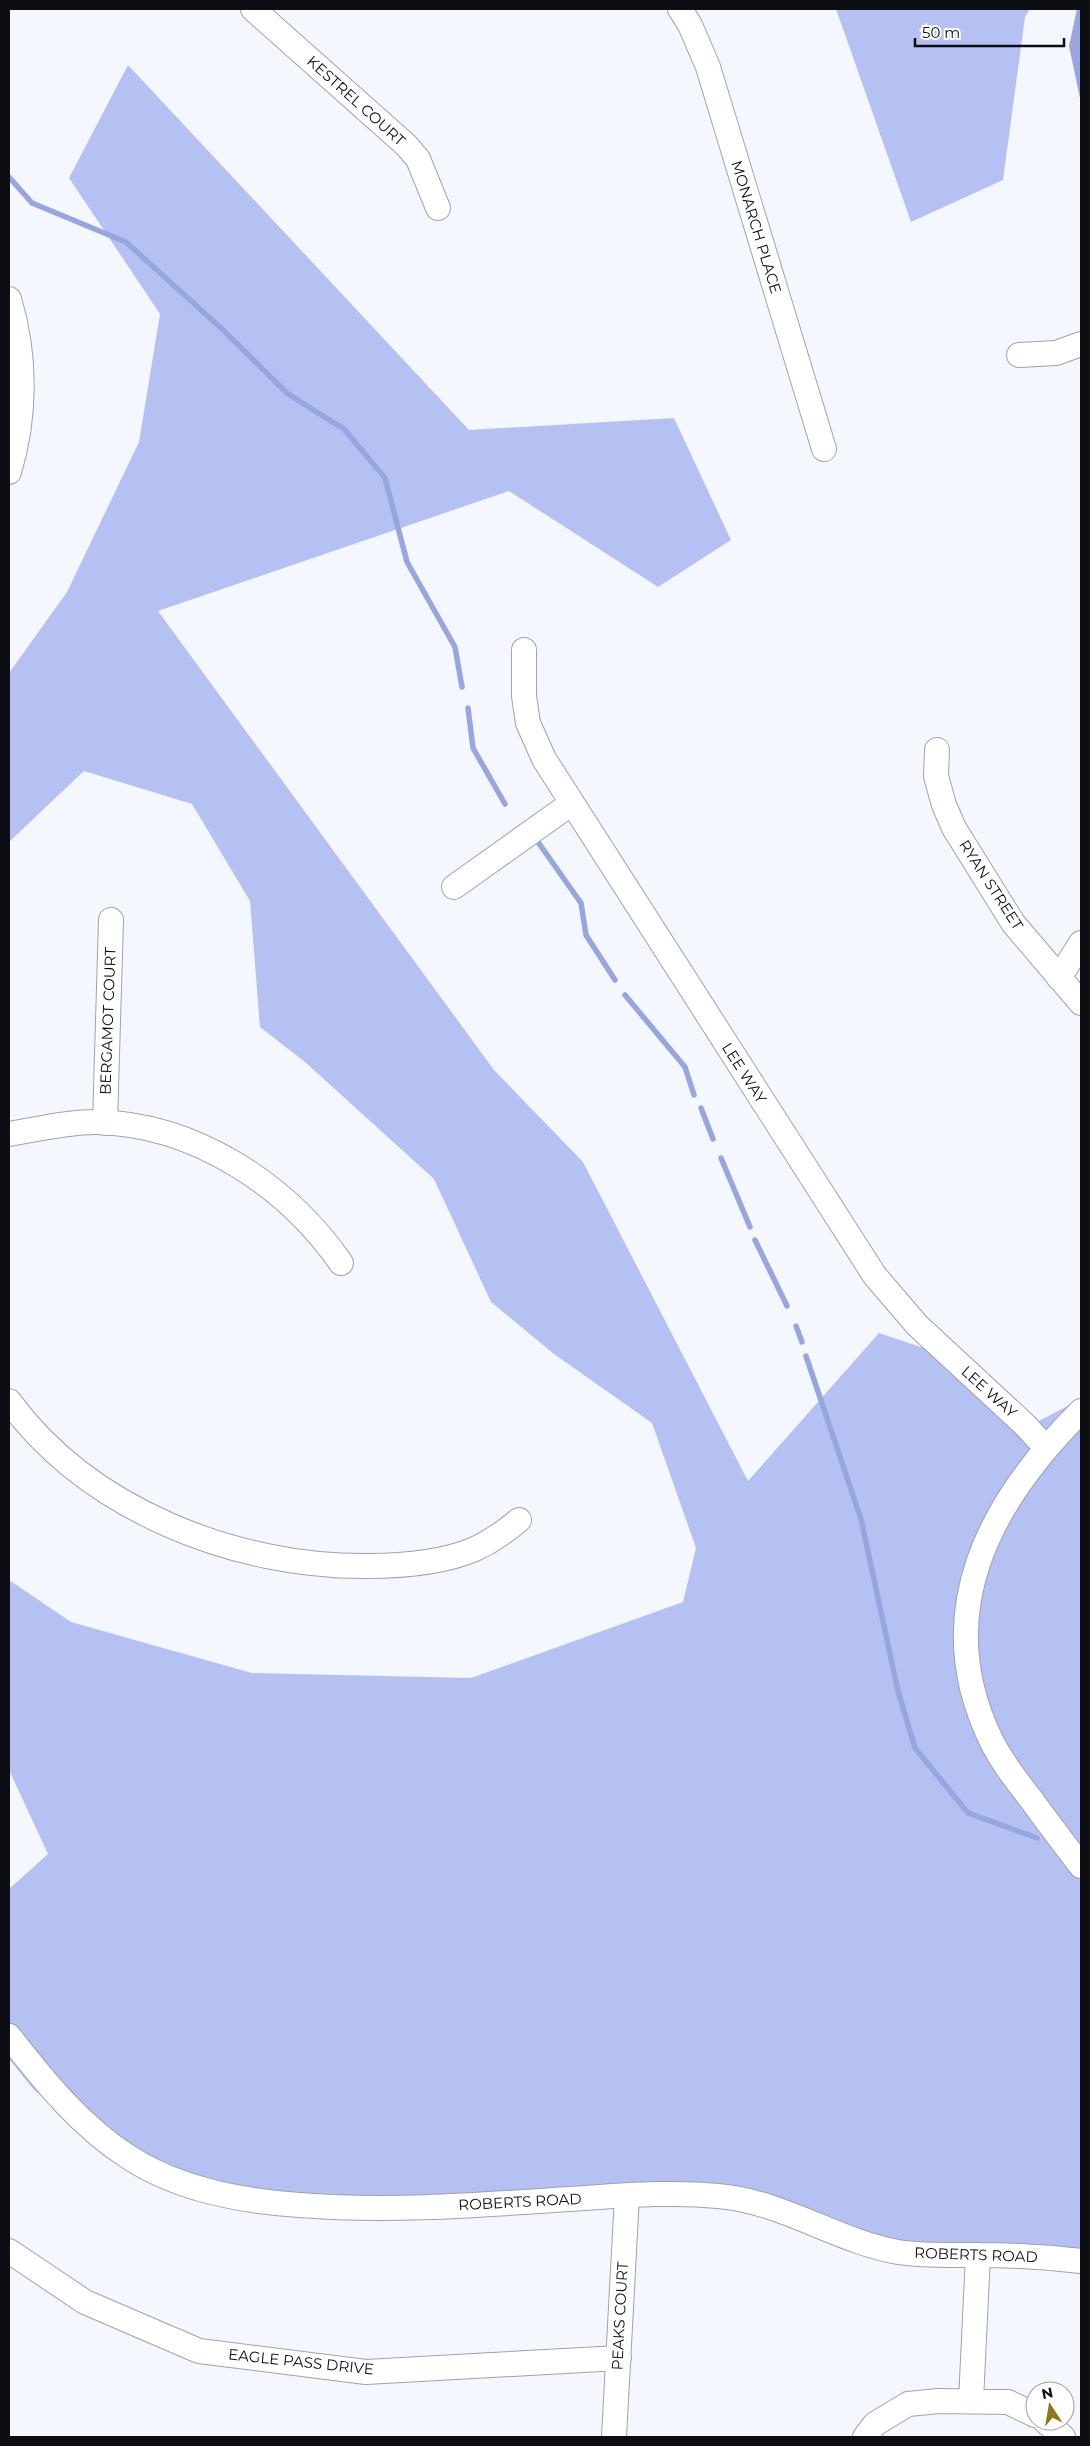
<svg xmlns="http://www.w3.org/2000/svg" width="1090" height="2446" font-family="Montserrat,sans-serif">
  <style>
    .green { fill: #b5c1f3 }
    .water { fill: #98a6e0 }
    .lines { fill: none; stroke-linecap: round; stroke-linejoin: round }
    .stream { stroke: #98a6e0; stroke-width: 5.5 }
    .minor-casing { stroke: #9ea2b1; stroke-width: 26 }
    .minor { stroke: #fff; stroke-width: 24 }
    .labels { text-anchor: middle; stroke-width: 5; stroke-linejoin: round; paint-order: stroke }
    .street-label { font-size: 15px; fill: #0c0e13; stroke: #fff }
  </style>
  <rect width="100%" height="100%" fill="#f5f7fe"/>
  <path class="green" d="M836,9H1030L1025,17L1003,180L911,222Z
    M128,65L469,430L674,418L731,540L658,587L509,491L158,611L494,1070L583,1162L748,1481L879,1333L980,1367L1033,1424L1081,1399V2264L965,2261L773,2203L402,2211L130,2171L34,2090L9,2059V1889L48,1854L9,1770V1580L71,1622L252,1673L471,1678L683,1602L696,1548L652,1423L554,1354L491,1302L434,1179L305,1062L260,1027L250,901L192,804L84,771L9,842V673L67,592L139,442L160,314L69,178Z"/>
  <path class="water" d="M1077,9H1081V103L1069,46Z"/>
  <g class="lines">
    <path class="stream" d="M9,177L32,203L126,242L222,329L288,394L344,429L385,478L407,562L455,647L462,687
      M468,708L473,748L505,804
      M538,842L581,903L586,935L615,980
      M625,995L685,1067L694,1095
      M701,1108L713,1139
      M721,1158L750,1227
      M755,1240L787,1306
      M796,1326L802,1342
      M806,1356L861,1519L898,1691L915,1748L968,1813L1037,1838"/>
    <defs>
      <path id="minor" d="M253,9L406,145L418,159L438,208
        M680,9L690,25L708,67L824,449
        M9,299C26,355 26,416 9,472
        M1019,355L1056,353L1081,344
        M524,650V696L528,723L544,759L875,1276L917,1325L1025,1425L1046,1448
        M937,750L936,776L944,805L954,828L1013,923L1081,1003
        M454,887L572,803
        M1059,978L1081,943
        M105,1123L111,920
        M9,1134C37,1129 67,1122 96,1122C194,1124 286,1184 341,1263
        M9,1401C89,1510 235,1567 367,1566C402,1566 442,1563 475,1549C490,1542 506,1531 519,1520
        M1081,1411C990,1502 929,1612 991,1740C1002,1763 1018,1782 1033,1802C1049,1824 1065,1845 1081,1866
        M9,2036C44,2081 81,2127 130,2158C180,2190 241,2201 299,2205C389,2212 479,2205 569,2199C618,2196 669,2191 718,2196C782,2201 836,2241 898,2252C925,2256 951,2255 978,2255C1013,2255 1047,2257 1081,2261
        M9,2251L85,2302L199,2351L366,2372L619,2358
        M971,2401L978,2255
        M1045,2421L1063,2437
        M614,2437L627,2196
        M865,2437L875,2424L908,2404L939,2401L1008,2402L1035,2415"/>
    </defs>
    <use href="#minor" class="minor-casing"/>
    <use href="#minor" class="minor"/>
  </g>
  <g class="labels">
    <g class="street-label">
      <text transform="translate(356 101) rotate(42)" y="5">KESTREL COURT</text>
      <text transform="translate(756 227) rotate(73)" y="5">MONARCH PLACE</text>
      <text transform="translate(991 885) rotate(57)" y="5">RYAN STREET</text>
      <text transform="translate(108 1021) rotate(-88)" y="5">BERGAMOT COURT</text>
      <text transform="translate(744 1073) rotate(57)" y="5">LEE WAY</text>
      <text transform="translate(989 1392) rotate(42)" y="5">LEE WAY</text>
      <text transform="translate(520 2202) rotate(-3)" y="5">ROBERTS ROAD</text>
      <text transform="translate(976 2255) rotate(2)" y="5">ROBERTS ROAD</text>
      <text transform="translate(620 2316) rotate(-87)" y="5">PEAKS COURT</text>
      <text transform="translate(301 2362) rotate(6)" y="5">EAGLE PASS DRIVE</text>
    </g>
  </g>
  <rect width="1090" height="2446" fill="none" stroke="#0c0e13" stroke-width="20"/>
  <g transform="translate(1050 2406) rotate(348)"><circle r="24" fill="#ffffff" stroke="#9e9fa1"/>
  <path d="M0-4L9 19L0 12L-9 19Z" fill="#8e771c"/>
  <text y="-8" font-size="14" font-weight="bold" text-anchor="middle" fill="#0c0e13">N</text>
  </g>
  <path d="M915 38v8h149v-8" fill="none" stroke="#0c0e13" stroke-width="2.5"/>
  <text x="922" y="38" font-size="15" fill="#0c0e13" stroke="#ffffff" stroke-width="4" paint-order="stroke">50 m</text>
</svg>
